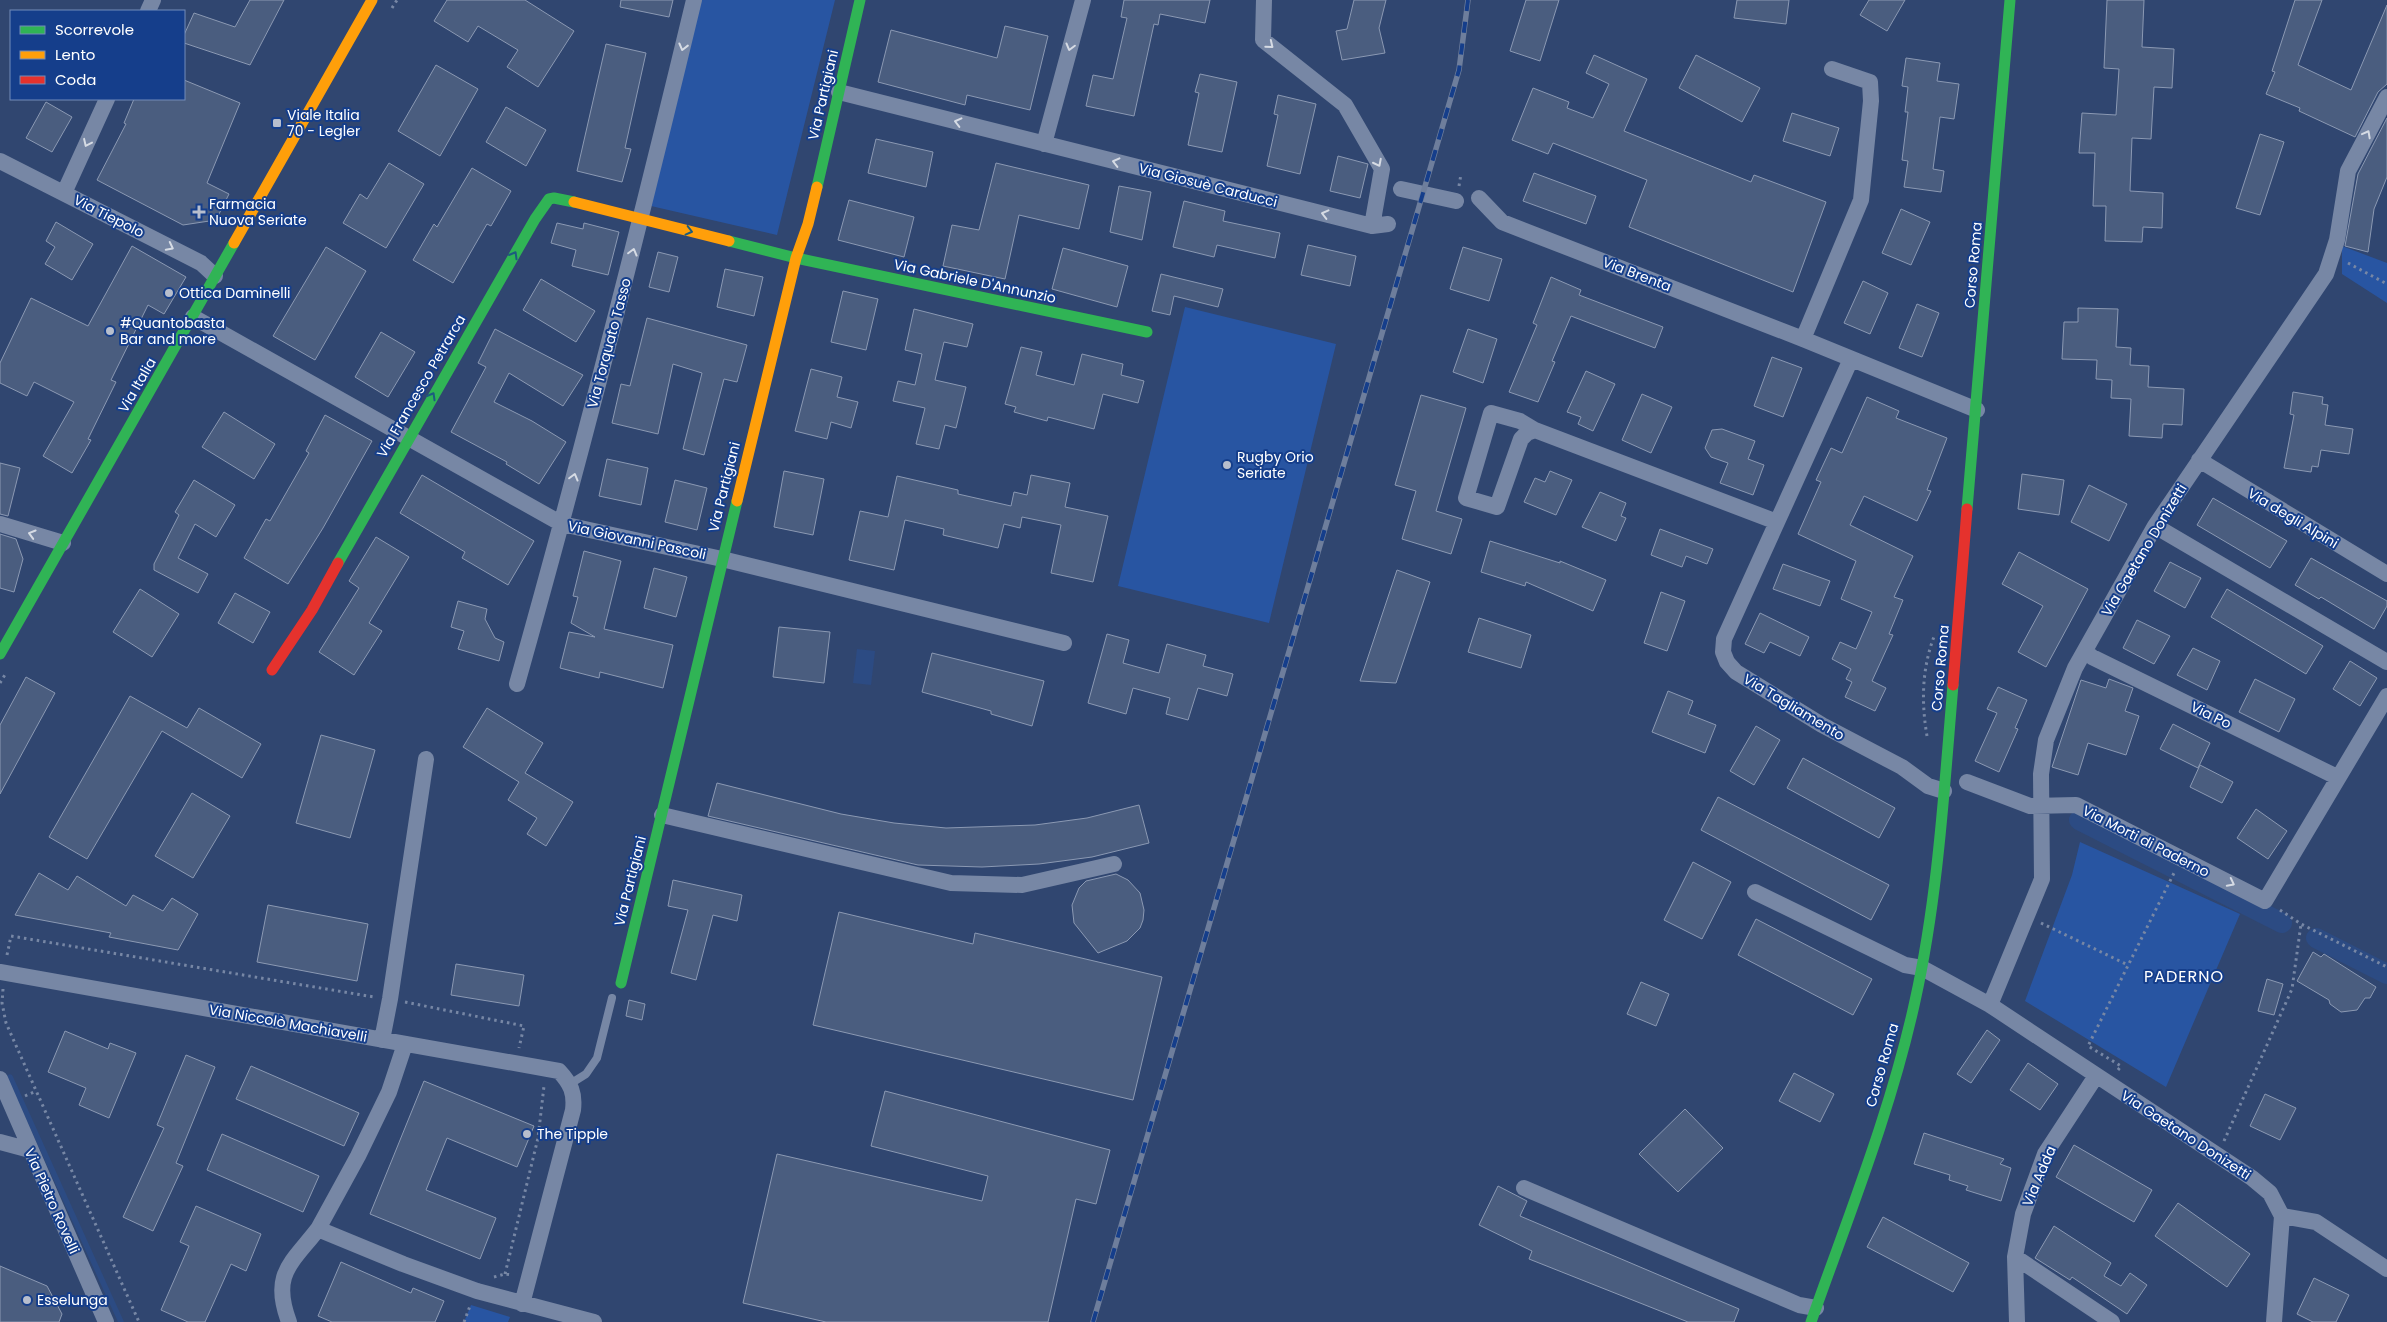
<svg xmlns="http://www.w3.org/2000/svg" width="2387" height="1322" font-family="Poppins,sans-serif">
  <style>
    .green { fill: #2855a2 }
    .water { fill: #2c4b83 }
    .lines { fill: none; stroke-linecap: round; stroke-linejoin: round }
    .stream { stroke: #2c4b83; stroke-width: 5.5 }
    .canal { stroke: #2c4b83; stroke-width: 20 }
    .building { fill: #4a5d7f; stroke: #8b99b3 }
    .path { stroke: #7787a5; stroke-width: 3; stroke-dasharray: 2.5 4; stroke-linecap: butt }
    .lane { stroke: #7787a5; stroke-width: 8 }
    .street { stroke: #7787a5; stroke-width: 16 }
    .fast { stroke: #30b455; stroke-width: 11 }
    .slow { stroke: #ff9f0a; stroke-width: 11 }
    .jam { stroke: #e5322d; stroke-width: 11 }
    .rail-casing { stroke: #6e7e9c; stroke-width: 5.5 }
    .rail { stroke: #153e8b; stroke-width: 4; stroke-dasharray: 11; stroke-linecap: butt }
    .oneway { stroke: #d6dbe4 }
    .oneway2 { stroke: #1c5c7e }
    .poi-dot { fill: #b7becd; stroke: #153e8b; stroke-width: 2 }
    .labels { text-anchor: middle; stroke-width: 4; stroke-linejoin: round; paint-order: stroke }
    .street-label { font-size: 14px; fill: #fff; stroke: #153e8b }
    .poi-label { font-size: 14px; fill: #fff; stroke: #153e8b; text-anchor: start }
    .quarter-label { font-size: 16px; letter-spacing: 1px; fill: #fff; stroke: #153e8b }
  </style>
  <rect width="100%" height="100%" fill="#304670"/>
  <path class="green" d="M701,0H835L777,235L651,206Z
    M2342,246L2387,263V303L2342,274Z
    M1185,307L1336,344L1269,623L1118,586Z
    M2080,842L2240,914L2166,1087L2025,1001L2072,875Z
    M471,1305L510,1317L508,1322H464Z"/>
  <path class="water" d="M857,649L875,651L871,685L853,683Z"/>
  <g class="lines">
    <path class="stream" d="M10,1077L121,1322"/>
    <path class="canal" d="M2079,820L2282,923
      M2316,938L2387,974"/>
  </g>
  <path class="building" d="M250,0H284L250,65L184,43V35L194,13L235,27Z
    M447,0H525L574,31L538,87L507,67L518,50L478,26L468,42L434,21Z
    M621,0H673L669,17L620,7Z
    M1124,0H1210L1205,23L1160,14L1158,25L1154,24L1134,116L1086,106L1093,75L1113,79L1127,18L1121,17Z
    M1354,0H1386L1379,28L1385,53L1342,60L1336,31L1347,29Z
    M1526,0H1559L1540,61L1510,51Z
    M1737,0H1789L1786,24L1734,18Z
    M1869,0H1905L1887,31L1860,15Z
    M2107,0H2144L2142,47L2174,49L2172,88L2154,87L2151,139L2132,138L2130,191L2163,193L2162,228L2143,227L2142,242L2105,241L2106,206H2093L2095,153H2079L2082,113L2116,115L2119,69L2104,68Z
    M2295,0H2322L2298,65L2351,90L2387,5V84L2378,92L2355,137L2299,111L2300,108L2266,94L2275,72L2272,71Z
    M1005,26L1048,36L1030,110L967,95L965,105L878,82L891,30L997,58Z
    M606,44L646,53L625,148L631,149L622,182L577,171Z
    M1594,55L1647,79L1624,131L1751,182L1754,175L1826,202L1793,292L1629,227L1647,180L1553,143L1548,154L1512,140L1533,88L1569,102L1567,108L1593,118L1609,84L1586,73Z
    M1696,55L1760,88L1742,122L1679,88Z
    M1906,58L1940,63L1937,81L1959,84L1954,119L1940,117L1933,169L1944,171L1941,192L1904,187L1908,161L1902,160L1908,112H1905L1908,87L1902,86Z
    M436,65L478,89L440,156L398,131Z
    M1200,74L1237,82L1222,152L1188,145L1199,93L1195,92Z
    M184,80L240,103L207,183L229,194L216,220L183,225L97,180L126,124L124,123L134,99H184Z
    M1278,95L1316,104L1300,174L1267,166L1278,115L1274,114Z
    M46,102L72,117L52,152L26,138Z
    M506,107L546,130L526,166L486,142Z
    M1792,113L1839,128L1830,156L1783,141Z
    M2387,118V177L2374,209L2368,252L2345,246L2358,174Z
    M2260,134L2284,142L2260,215L2236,208Z
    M876,139L933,152L926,187L868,173Z
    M1338,156L1368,164L1360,198L1330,191Z
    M389,163L424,184L386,248L343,223L360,194L367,199Z
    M996,163L1089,185L1079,229L1019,215L1005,279L943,266L952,225L979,230Z
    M472,168L511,191L491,226L487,224L453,283L413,260L434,224L437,227Z
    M1534,173L1596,196L1586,224L1523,201Z
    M1119,186L1151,192L1142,240L1110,232Z
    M849,200L914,217L904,257L838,240Z
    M1184,201L1225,211L1223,221L1280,233L1275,258L1217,245L1214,257L1173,247Z
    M1901,209L1930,222L1911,265L1882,253Z
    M56,222L93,244L72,280L45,264L55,247L46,241Z
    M557,223L583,229L584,223L619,232L608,275L572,266L576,250L551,243Z
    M1308,245L1356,256L1350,286L1301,275Z
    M132,246L186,277L164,314L148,305L111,380L116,382L88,439L91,440L72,473L43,456L74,402L34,382L27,396L0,383V363L31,298L88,326Z
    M326,247L366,271L315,360L273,336Z
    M1463,247L1502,259L1489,301L1450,289Z
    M1063,248L1128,266L1117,307L1052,289Z
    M658,252L678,257L669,292L649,287Z
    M725,269L763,277L754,316L717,307Z
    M1161,274L1223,289L1218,307L1174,296L1170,315L1152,311Z
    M1551,277L1581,290L1579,295L1663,327L1655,348L1571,316L1552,361L1555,362L1538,402L1509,392L1537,325L1533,323Z
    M541,279L595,311L576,342L523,310Z
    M1863,281L1888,293L1870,334L1844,323Z
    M843,291L878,299L866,350L831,342Z
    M1917,304L1939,313L1922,357L1899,348Z
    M2078,308L2118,309L2116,347L2131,348L2130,365L2149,366L2148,387L2184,389L2182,425L2163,424L2162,438L2129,436L2131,399L2111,398L2112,380L2096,379L2097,360L2062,359L2064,322H2078Z
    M914,309L973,324L967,347L944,342L935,380L966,387L956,428L945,425L939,449L916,444L925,408L893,401L898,381L915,385L922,354L905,350Z
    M647,318L747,345L737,382L724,379L704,455L683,449L702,373L673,364L658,434L612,423L621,384L630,386Z
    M495,329L583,375L563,406L509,373L494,402L532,421L566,442L539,484L506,464L507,462L451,432L486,367L478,363Z
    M1468,329L1497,339L1483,383L1453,372Z
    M381,332L415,352L388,397L355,377Z
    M1021,347L1042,352L1036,375L1074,385L1082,354L1123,364L1121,375L1144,381L1138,403L1103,394L1094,429L1048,417L1047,421L1014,412L1016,407L1005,404Z
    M1772,357L1802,368L1783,417L1754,406Z
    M811,369L842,377L837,397L858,402L851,428L831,422L827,439L795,431Z
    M1586,371L1615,384L1593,431L1578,424L1581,417L1567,412Z
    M2293,392L2323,397L2322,404L2328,405L2325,425L2353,429L2349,454L2321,450L2318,467L2312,466L2311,472L2284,468L2294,415L2290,414Z
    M1642,394L1672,407L1651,453L1622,440Z
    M1421,395L1466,408L1436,511L1462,519L1451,554L1402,539L1416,491L1395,485Z
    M1867,397L1899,411L1896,418L1947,438L1927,490L1931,491L1917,521L1864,496L1850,525L1913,556L1894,597L1903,600L1889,634L1893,635L1872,681L1886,688L1875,711L1845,697L1852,682L1846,679L1851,669L1832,659L1840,642L1856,649L1872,612L1841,599L1856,561L1798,534L1821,482L1816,480L1831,448L1842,453Z
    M224,412L275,444L254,479L202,447Z
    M325,415L372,441L323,528L288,584L244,558L266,519L270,521L309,453L306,451Z
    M1722,429L1755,441L1748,459L1764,465L1753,495L1720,483L1728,463L1711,457L1705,448L1712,430Z
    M607,459L648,468L641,505L599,496Z
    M0,463L20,468L8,516L0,514Z
    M784,471L824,479L813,535L774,527Z
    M1550,471L1572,480L1556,515L1524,502L1535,478L1545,482Z
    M2022,474L2064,480L2059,515L2018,509Z
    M422,475L534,541L508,585L462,558L465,552L400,513Z
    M1031,475L1070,483L1065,507L1108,516L1093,582L1051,573L1061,525L1022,517L1020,528L1004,524L998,548L943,535L944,529L905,520L894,570L849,560L860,511L888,517L897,476L958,490V494L1011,506L1014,492L1027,495Z
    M194,480L235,505L216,537L195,524L178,558L208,574L198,593L154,570V564L179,515L175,512Z
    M675,480L707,488L697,530L665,522Z
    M2089,485L2127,504L2109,541L2071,522Z
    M1600,492L1626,503L1621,516L1626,518L1616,541L1582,527Z
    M2213,498L2287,541L2270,568L2197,525Z
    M1660,529L1713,549L1707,564L1686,556L1682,567L1651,555Z
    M0,534L16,539L23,559L14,592L0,588Z
    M376,537L409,557L369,623L382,631L354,675L319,652L359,588L349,581Z
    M1490,541L1560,563V561L1606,580L1593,611L1526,582L1525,586L1481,572Z
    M584,551L621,561L604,629L673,645L663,688L600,672L599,678L560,668L569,632L595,637L571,623L578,597L573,596Z
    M2019,552L2088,589L2046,667L2018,652L2043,606L2002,584Z
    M2311,558L2387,601V606L2374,629L2321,597L2319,599L2295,585Z
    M2170,562L2201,578L2185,608L2154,591Z
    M1783,564L1830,581L1820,606L1773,589Z
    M654,568L687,577L676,617L644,608Z
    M1397,570L1430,582L1396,683L1360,681Z
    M140,589L179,614L152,657L113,632Z
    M2227,589L2323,646L2306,674L2211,617Z
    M1661,592L1685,601L1667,651L1644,643Z
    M235,593L270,612L253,643L218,623Z
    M458,601L487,609L485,619L495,638L504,642L499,661L458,649L464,631L451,627Z
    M1760,613L1809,637L1800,656L1770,642L1764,653L1745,644Z
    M1479,618L1531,635L1521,668L1468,652Z
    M2137,620L2170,636L2154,664L2123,648Z
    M779,627L830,632L824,683L773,677Z
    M1107,634L1129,640L1123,663L1159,673L1167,644L1206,655L1203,666L1233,674L1227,696L1198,688L1188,720L1166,714L1170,698L1133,688L1126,714L1088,703Z
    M2193,648L2220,661L2207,690L2177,675Z
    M932,653L1044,681L1032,726L991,714V711L922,692Z
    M2350,661L2377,678L2360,706L2333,689Z
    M26,677L55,693L0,794V725Z
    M2109,679L2133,688L2125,711L2139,716L2126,755L2088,743L2078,775L2052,767L2081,680L2106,688Z
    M2255,679L2295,699L2279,732L2239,712Z
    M1998,687L2027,700L2015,728L2018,729L1999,772L1975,761L1997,713L1987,709Z
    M1668,691L1693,701L1688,714L1716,725L1705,753L1652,732Z
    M130,696L187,728L199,708L261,744L242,778L162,731L87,859L49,837Z
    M487,708L543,743L525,773L573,802L546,846L527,834L537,818L508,800L519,782L463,747Z
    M2173,724L2210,743L2198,768L2160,749Z
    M1756,726L1780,740L1754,785L1730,771Z
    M321,735L375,750L350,838L296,823Z
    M1803,758L1895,808L1879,838L1787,788Z
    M2200,765L2233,782L2222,803L2190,787Z
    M717,783L841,814L894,823L946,828L1035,825L1087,818L1139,805L1149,843L1092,857L1039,864L982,867L918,865L708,816Z
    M192,793L230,816L193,878L155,856Z
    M1718,797L1889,885L1871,920L1701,830Z
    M2256,809L2287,831L2268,859L2237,838Z
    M1693,862L1731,882L1702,939L1664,920Z
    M39,873L68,890L77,876L126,906L133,895L163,911L172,898L198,914L178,950L109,937L111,933L15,915Z
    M1116,874L1128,880L1140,893L1144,910L1143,920L1140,928L1127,941L1098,953L1074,923L1072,905L1079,888L1086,881Z
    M673,880L742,895L737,921L713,915L696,980L671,973L688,910L668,906Z
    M268,905L368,924L357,981L257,962Z
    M839,912L973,944L975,933L1162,977L1133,1100L813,1025Z
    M1756,919L1872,979L1853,1015L1738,955Z
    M2313,952L2321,957L2324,954L2376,987L2370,998H2365L2357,1010L2341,1012L2330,1004L2329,1000L2297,981Z
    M456,964L524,975L519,1006L451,995Z
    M2267,979L2283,984L2274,1015L2258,1011Z
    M1641,982L1669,994L1656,1026L1627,1014Z
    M629,1000L645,1004L642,1020L626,1016Z
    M1987,1030L2000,1040L1971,1083L1957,1074Z
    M65,1031L108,1049L110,1043L136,1053L109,1118L79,1105L86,1088L48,1072Z
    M186,1055L215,1067L176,1163L183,1166L153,1231L123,1217L164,1128L157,1125Z
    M2028,1063L2058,1084L2040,1110L2010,1090Z
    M251,1066L359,1113L344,1146L236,1099Z
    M1794,1073L1834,1094L1820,1122L1779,1101Z
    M424,1081L534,1126L517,1167L447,1138L426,1190L496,1218L480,1259L370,1214Z
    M885,1091L1110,1150L1096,1204L1076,1199L1048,1322H826L743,1303L777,1154L982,1201L988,1176L871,1146Z
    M2265,1094L2296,1108L2280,1140L2250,1126Z
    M1685,1109L1723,1148L1678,1192L1639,1154Z
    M1924,1133L2004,1159L2000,1164L2011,1168L2001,1201L1966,1190L1968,1186L1949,1180L1950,1175L1914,1164Z
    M222,1134L319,1176L303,1212L207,1170Z
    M2074,1145L2152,1190L2134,1222L2056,1177Z
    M1498,1186L1527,1201L1520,1216L1739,1309L1734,1322H1688L1529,1259L1532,1251L1479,1225Z
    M2178,1203L2250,1254L2227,1287L2155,1236Z
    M196,1206L261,1234L246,1271L231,1264L205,1322H188L161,1310L189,1246L180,1242Z
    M1883,1217L1969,1263L1953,1292L1867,1247Z
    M2054,1226L2111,1263L2104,1276L2121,1286L2130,1273L2147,1285L2127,1314L2072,1277L2070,1280L2035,1258Z
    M341,1262L411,1293L413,1288L444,1301L435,1322H332L318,1316Z
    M0,1266L47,1286L62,1314L59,1322H0Z
    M2314,1278L2349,1295L2336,1322H2313L2297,1314Z"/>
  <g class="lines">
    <path class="path" d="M392,8L397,0
      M1459,186L1461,174
      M2348,263L2387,284
      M0,683L6,673
      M1927,736C1921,701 1922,667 1935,634
      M2280,910L2301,924L2387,967
      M2041,923L2128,965
      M7,955L11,936L374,997
      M3,989L2,1003L6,1023L139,1322
      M405,1002L524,1026L519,1048
      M2118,1070L2121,1066L2088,1046L2174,873
      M25,1096L36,1091
      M2224,1141L2292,989L2301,924
      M505,1274L538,1138L544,1086
      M494,1277L505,1274L512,1275
      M464,1322L470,1306"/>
    <path class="lane" d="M570,1084L586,1074L597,1058L612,998"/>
    <path class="street" d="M1264,0L1263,40L1345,105L1382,169L1372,226
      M148,11L153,0
      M839,92L1372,226L1388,224
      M1044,144L1083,0
      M0,161L201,263L215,276
      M1401,189L1456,201
      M64,193L107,99
      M1479,198L1502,222L1803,339L1977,410
      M193,317L562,524L722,559L1064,643
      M1803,339L1861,200L1871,101L1870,82L1832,69
      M1851,359L1724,639L1723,652L1727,662L1736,672L1822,725L1902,767L1928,786L1944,791
      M1535,430L1520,421L1491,413L1466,498L1497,507L1521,439L1527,433L1535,430L1777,522
      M2199,460L2387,574
      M0,524L63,543
      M2155,526L2387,662
      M2085,651L2092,657L2337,777
      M517,684C581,457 639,229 694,0
      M1967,782L2030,806L2076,805L2265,901L2387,696
      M662,815L951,883L1022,885L1114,864
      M1755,892L1905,965L1922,968L1990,1005L2252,1178L2270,1193L2282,1216L2274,1322
      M0,972L559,1071C571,1084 575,1093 573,1110L522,1304
      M1990,1005L2042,879L2041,774L2046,740L2075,668L2155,526L2326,274L2337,240L2348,171L2387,97
      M382,1040L390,999L426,759
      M405,1044L389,1092L358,1156L318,1229L403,1264L477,1291L594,1322
      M0,1079L106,1322
      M0,1142L30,1150
      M1524,1188L1799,1305L1816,1308
      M2282,1216L2316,1222L2387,1269
      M2015,1257L2112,1322
      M289,1322C271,1274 291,1264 318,1229
      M2017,1322L2015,1257L2023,1214L2045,1154L2096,1076"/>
    <path class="fast" d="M817,187L860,0
      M729,241L796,258L1147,332
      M1967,509L2010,0
      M338,563L535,219L549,199L554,198L574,202
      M0,654L234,243
      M621,983L737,501
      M1811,1322C1848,1217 1891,1111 1915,1001C1938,897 1944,791 1953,685"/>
    <path class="slow" d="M574,202L729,241
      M234,243L372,0
      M737,501L796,258L808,224L817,187"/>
    <path class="jam" d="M272,670L312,610L338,563
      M1953,685L1967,509"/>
    <defs>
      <path id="rail" d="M1093,1322L1459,70L1468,0"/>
    </defs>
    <use href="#rail" class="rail-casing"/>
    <use href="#rail" class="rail"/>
  </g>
  <defs><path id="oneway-chevron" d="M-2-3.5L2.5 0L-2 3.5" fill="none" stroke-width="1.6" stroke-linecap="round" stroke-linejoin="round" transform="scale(1.25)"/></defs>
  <g class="oneway">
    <use href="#oneway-chevron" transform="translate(1270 45) rotate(39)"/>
    <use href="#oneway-chevron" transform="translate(683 47) rotate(104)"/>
    <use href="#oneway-chevron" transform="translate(1070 47) rotate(105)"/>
    <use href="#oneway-chevron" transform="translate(958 122) rotate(-166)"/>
    <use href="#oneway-chevron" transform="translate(2367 134) rotate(-62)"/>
    <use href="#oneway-chevron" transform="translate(87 143) rotate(115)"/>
    <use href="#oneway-chevron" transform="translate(1116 162) rotate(-166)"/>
    <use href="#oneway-chevron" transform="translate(1378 163) rotate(63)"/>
    <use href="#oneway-chevron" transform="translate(1325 214) rotate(-166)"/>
    <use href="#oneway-chevron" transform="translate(170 247) rotate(27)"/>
    <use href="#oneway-chevron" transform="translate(633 252) rotate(-75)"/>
    <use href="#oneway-chevron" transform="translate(574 477) rotate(-75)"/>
    <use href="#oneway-chevron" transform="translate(32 534) rotate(-164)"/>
    <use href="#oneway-chevron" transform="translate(2231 883) rotate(27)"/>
  </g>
  <g class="oneway2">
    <use href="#oneway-chevron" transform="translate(689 231) rotate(14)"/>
    <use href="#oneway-chevron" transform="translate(514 255) rotate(-60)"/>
    <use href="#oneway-chevron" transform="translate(432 396) rotate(-60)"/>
  </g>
  <g class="poi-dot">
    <rect x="272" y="118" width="10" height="10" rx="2.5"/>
    <path d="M196.5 204.5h5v5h5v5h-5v5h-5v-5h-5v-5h5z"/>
    <circle cx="169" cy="293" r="5"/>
    <circle cx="110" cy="331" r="5"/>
    <circle cx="1227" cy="465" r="5"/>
    <circle cx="527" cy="1134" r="5"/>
    <circle cx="27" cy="1300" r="5"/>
  </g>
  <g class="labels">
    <g class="street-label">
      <text transform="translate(823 95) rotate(-77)" y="5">Via Partigiani</text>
      <text transform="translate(1208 185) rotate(14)" y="5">Via Giosuè Carducci</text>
      <text transform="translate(109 216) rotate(27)" y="5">Via Tiepolo</text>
      <text transform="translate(1973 265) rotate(-85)" y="5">Corso Roma</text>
      <text transform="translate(1637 274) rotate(21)" y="5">Via Brenta</text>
      <text transform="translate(975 281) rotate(12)" y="5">Via Gabriele D'Annunzio</text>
      <text transform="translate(609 343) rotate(-75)" y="5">Via Torquato Tasso</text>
      <text transform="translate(137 385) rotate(-60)" y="5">Via Italia</text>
      <text transform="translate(421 386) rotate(-60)" y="5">Via Francesco Petrarca</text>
      <text transform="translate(724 487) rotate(-76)" y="5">Via Partigiani</text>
      <text transform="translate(2293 518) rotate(31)" y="5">Via degli Alpini</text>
      <text transform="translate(637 540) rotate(12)" y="5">Via Giovanni Pascoli</text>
      <text transform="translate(2144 550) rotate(-59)" y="5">Via Gaetano Donizetti</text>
      <text transform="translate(1940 668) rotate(-85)" y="5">Corso Roma</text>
      <text transform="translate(1794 707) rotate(31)" y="5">Via Tagliamento</text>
      <text transform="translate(2211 715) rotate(26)" y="5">Via Po</text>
      <text transform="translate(2146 841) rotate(27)" y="5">Via Morti di Paderno</text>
      <text transform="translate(630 881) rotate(-76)" y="5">Via Partigiani</text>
      <text transform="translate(288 1023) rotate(10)" y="5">Via Niccolò Machiavelli</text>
      <text transform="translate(1882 1065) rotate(-74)" y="5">Corso Roma</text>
      <text transform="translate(2186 1135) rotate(33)" y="5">Via Gaetano Donizetti</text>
      <text transform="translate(2039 1176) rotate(-67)" y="5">Via Adda</text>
      <text transform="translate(52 1201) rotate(66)" y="5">Via Pietro Rovelli</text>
    </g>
    <g class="poi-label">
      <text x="287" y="120">Viale Italia<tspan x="287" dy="16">70 - Legler</tspan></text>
      <text x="209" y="209">Farmacia<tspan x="209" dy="16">Nuova Seriate</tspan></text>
      <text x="179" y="298">Ottica Daminelli</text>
      <text x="120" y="328">#Quantobasta<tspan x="120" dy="16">Bar and more</tspan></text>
      <text x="1237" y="462">Rugby Orio<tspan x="1237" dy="16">Seriate</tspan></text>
      <text x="537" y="1139">The Tipple</text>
      <text x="37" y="1305">Esselunga</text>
    </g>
    <g class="quarter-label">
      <text x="2184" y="982">PADERNO</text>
    </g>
  </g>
  <rect x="10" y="10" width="175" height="90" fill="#153e8b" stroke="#738bb9"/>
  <rect x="20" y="26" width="25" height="8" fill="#30b455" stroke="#738bb9"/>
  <text x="55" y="35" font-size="15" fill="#ffffff">Scorrevole</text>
  <rect x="20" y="51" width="25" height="8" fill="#ff9f0a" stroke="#738bb9"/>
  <text x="55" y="60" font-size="15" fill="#ffffff">Lento</text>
  <rect x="20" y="76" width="25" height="8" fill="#e5322d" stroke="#738bb9"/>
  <text x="55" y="85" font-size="15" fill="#ffffff">Coda</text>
</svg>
